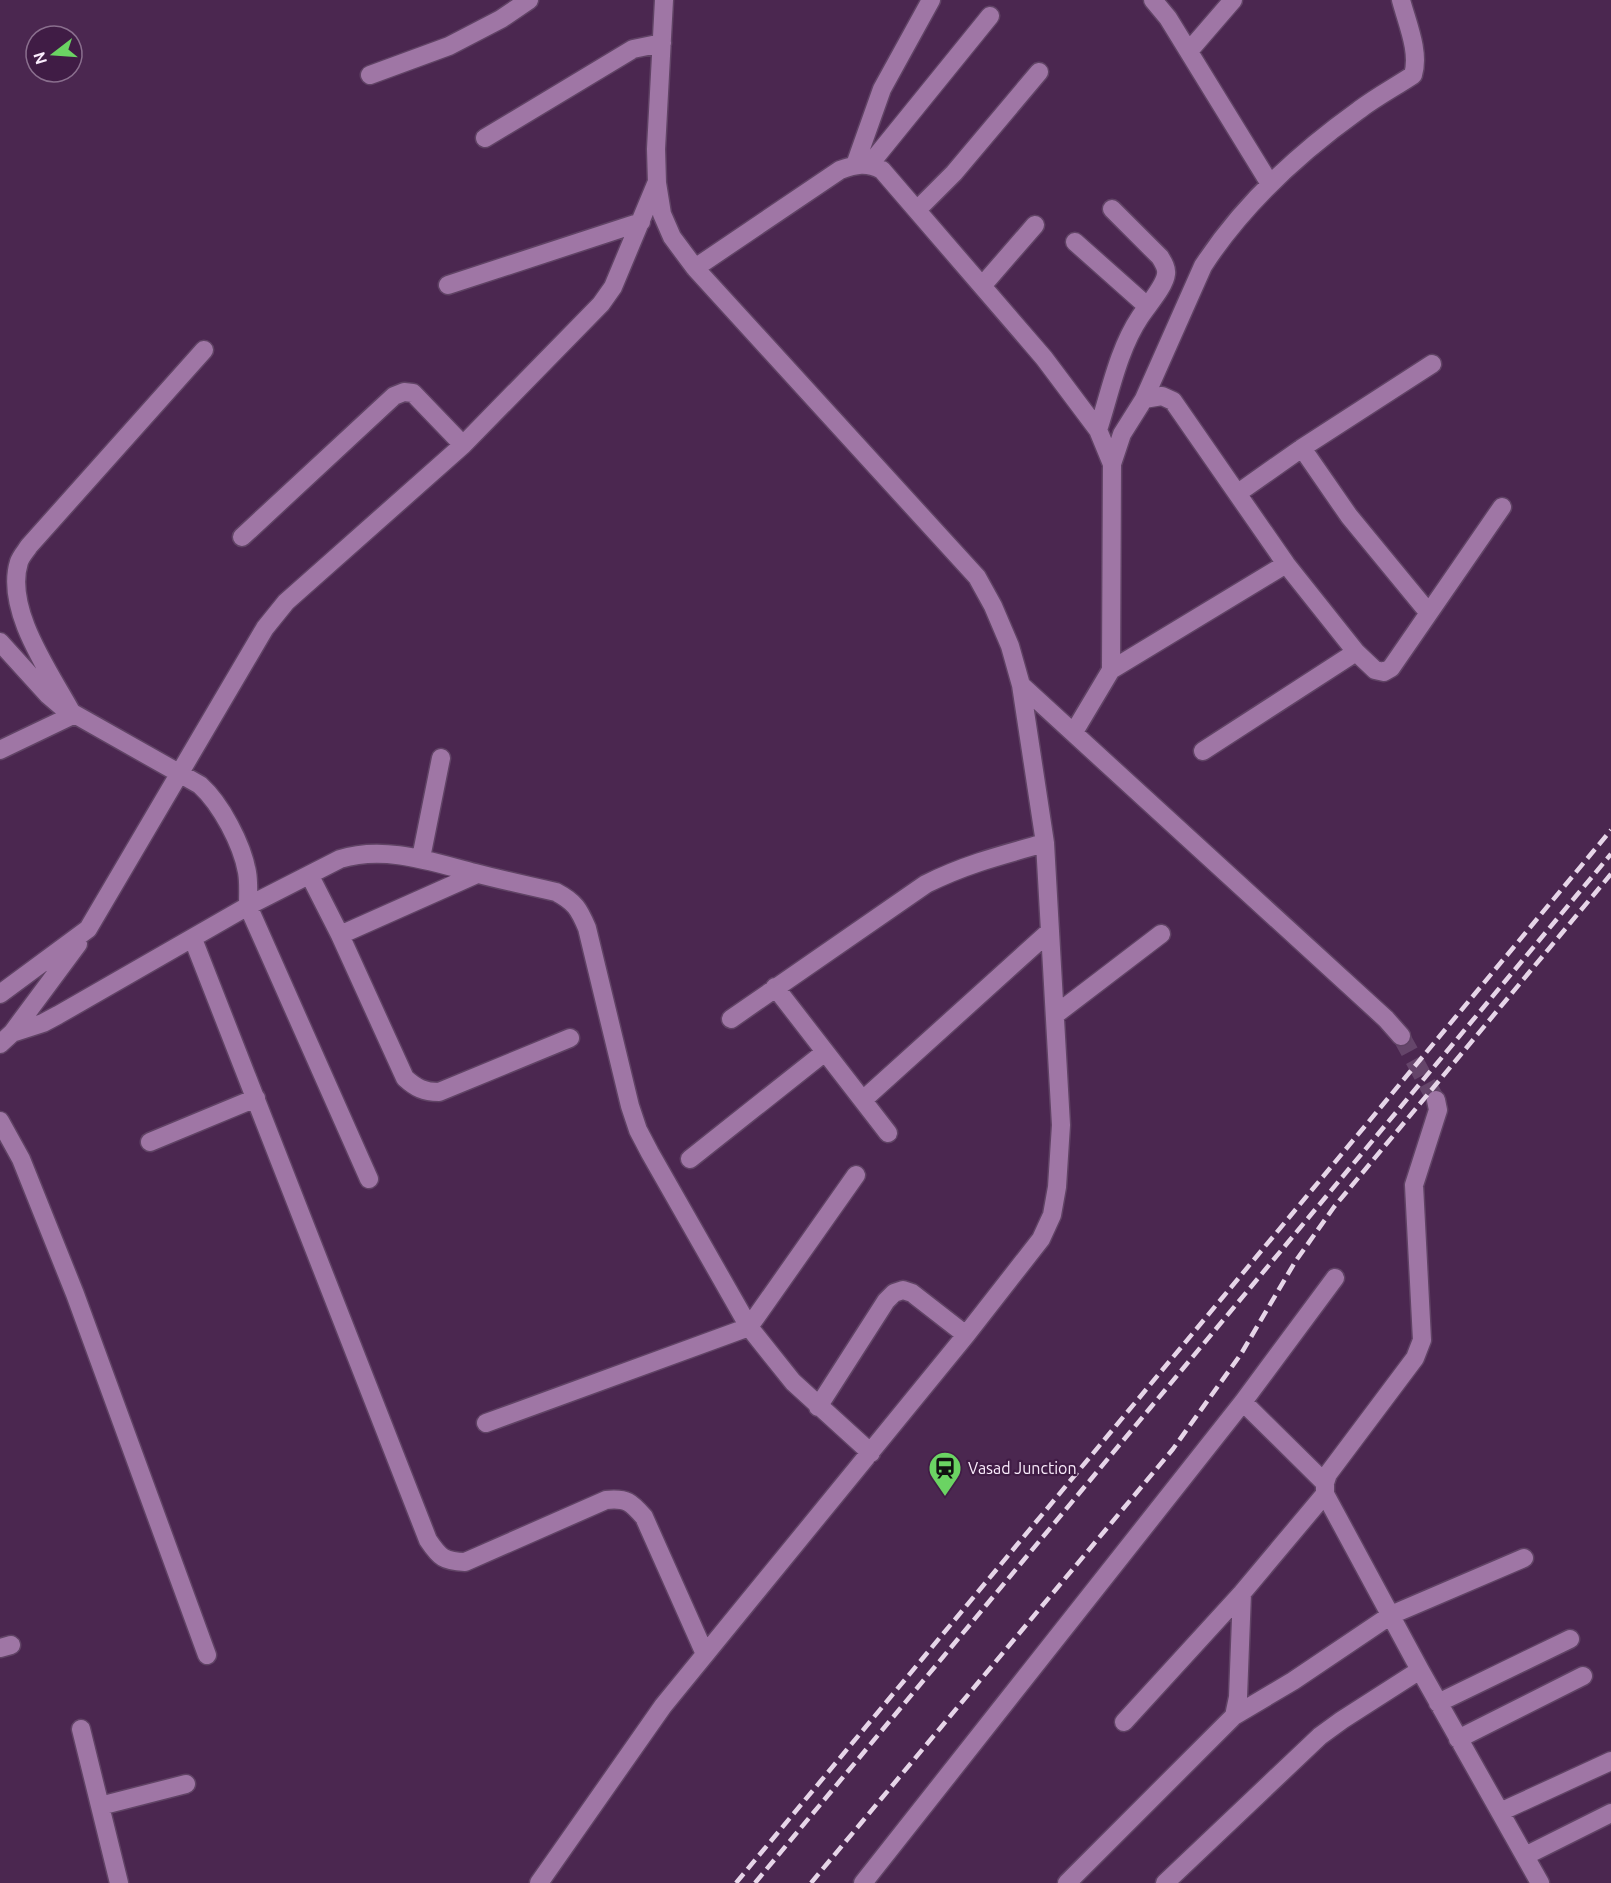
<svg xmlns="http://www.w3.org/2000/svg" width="1611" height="1883" font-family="Ubuntu,sans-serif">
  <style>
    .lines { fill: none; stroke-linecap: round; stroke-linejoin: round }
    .minor-tunnel { stroke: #65456a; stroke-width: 18; stroke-dasharray: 18 9; stroke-linecap: butt }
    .minor-casing { stroke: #604365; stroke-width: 21 }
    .minor { stroke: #9f76a5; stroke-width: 18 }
    .rail { stroke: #e6d5e8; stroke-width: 4.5; stroke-dasharray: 12 6; stroke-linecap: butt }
    .labels { text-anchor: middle; stroke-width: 4.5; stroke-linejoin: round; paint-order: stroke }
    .poi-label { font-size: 16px; fill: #faecfc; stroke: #401c45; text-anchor: start }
  </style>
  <rect width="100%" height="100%" fill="#4b2750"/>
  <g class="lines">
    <path class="minor-tunnel" d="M1401,1036L1436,1100"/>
    <defs>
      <path id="minor" d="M1153,0L1168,18L1270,184
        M1189,51L1233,0
        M370,75L449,46L501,19L529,0
        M485,138L633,49L662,43
        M870,164L990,16
        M855,165L882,89L931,0
        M917,210L954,173L1039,72
        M1075,242L1147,306
        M695,268L840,170C856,164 867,162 882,170L1044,358L1098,430L1112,464
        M448,285L641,222
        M982,286L1035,225
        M1144,399L1162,396L1173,401L1286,564L1356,652L1375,670L1384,672L1391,668L1502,507
        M1098,430C1110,393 1118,350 1140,317C1147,306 1165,286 1166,274C1167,268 1163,262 1160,257L1112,209
        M1302,448L1349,516L1428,612
        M1238,493L1302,448L1432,364
        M242,537L394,396L404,392L413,393L463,445
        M0,642L48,695L62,707L200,785C221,804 242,844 247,872C249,883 248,895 248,906L369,1179
        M1111,670L1286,564
        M1021,685L1386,1019L1401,1036
        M1074,732L1111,670L1112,464L1122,434L1144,399L1203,266C1243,204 1299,153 1359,110C1376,97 1395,87 1413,75C1420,52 1407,23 1401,0
        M0,750L73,715C51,674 4,610 19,562C21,556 26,551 29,546L204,350
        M1203,751L1356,652
        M421,858L441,758
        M310,876L340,935L405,1078C416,1088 424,1092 439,1092L570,1038
        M340,935L477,874
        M193,939L428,1540C440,1558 444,1561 465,1562L606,1500C627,1498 631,1502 644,1517L705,1654
        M775,987L888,1133
        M0,994L88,929L265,628L286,602L463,445L601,304L613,287L656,184
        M1055,1015L1161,934
        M731,1019L926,884C966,864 1002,855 1045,843
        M12,1033L43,1023L58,1015L248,906L340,859C385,845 432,862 475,873C502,880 529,886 556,892C575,902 579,909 587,928L630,1106L638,1130L650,1153L749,1327L793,1382L871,1453
        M0,1044L12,1033L78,944
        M863,1100L1050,931
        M1436,1100L1438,1110L1414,1185L1422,1340L1415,1358L1328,1474L1325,1483V1494L1420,1670L1540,1883
        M0,1121L21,1159L75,1294L207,1655
        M150,1142L256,1098
        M690,1159L825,1052
        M1243,1402L1325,1483
        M818,1407L886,1301L894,1293L903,1290L912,1293L966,1335
        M486,1423L749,1327L856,1175
        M0,1648L11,1645
        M1438,1703L1570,1639
        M1234,1716L1293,1681L1391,1615L1524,1558
        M1124,1722L1242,1593L1325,1494
        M81,1729L119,1883
        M1458,1739L1583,1676
        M100,1806L186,1784
        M1500,1812L1611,1761
        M1525,1856L1611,1813
        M539,1883L663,1706L966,1335L1041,1239L1052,1215L1057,1187L1061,1125L1045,843L1021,685L1010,646L993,606L977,577L695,268L672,237L662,214L657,183L656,149L664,0
        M863,1883L1243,1402L1335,1278
        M1067,1883L1234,1716L1238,1697L1242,1593
        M1165,1883L1320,1736L1342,1720L1420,1670"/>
    </defs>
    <use href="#minor" class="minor-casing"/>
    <use href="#minor" class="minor"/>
    <path class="rail" d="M736,1883L1611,830
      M755,1883L1611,854
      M811,1883L1173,1449L1241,1354L1295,1262L1334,1207L1611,874"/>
  </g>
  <defs>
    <symbol id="station-pin" viewBox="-11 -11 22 30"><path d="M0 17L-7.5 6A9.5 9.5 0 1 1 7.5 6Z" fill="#6bd363" stroke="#401c45"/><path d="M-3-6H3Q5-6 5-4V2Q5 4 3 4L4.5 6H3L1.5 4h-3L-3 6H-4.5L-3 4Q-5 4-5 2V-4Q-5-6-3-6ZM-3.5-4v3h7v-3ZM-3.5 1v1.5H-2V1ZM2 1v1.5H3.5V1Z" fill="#111"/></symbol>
  </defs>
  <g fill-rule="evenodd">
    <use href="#station-pin" x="926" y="1449" width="38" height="52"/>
  </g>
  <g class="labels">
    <g class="poi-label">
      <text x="968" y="1474">Vasad Junction</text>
    </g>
  </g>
  <g transform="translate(54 54) rotate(253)"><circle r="28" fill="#401c45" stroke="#8a6f8e" stroke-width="1.5"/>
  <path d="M0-4.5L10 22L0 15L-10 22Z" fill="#6bd363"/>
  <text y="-9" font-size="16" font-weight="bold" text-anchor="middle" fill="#faecfc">N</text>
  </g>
</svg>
